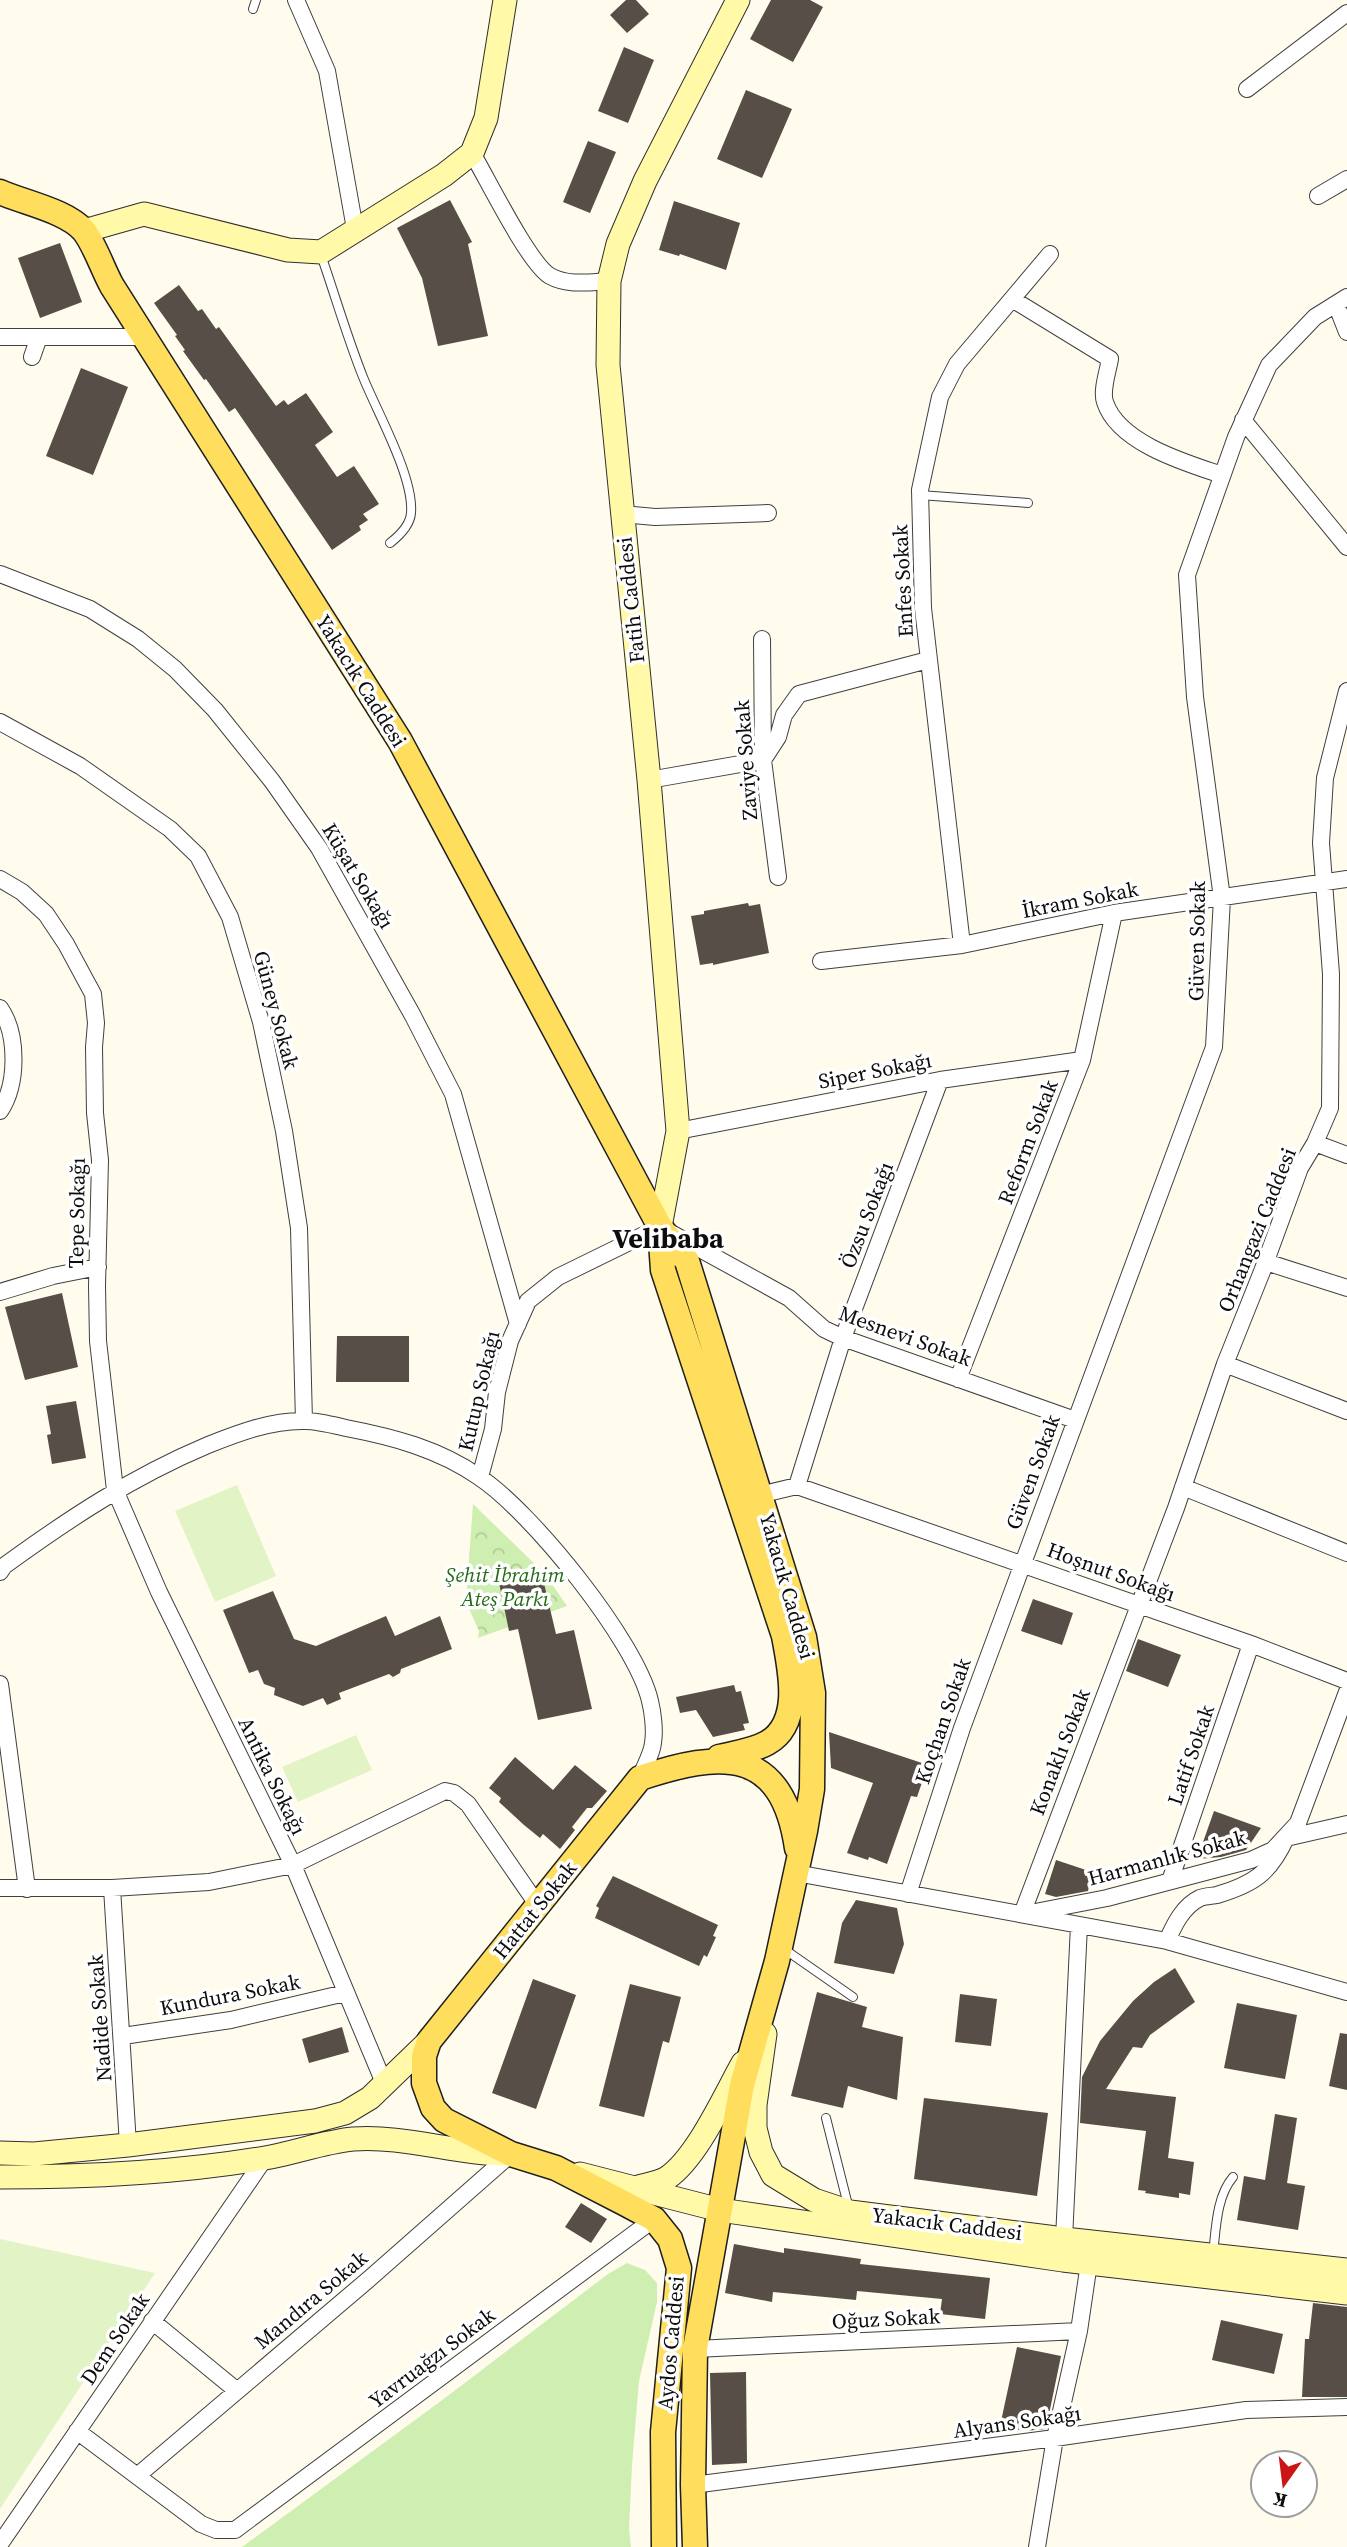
<svg xmlns="http://www.w3.org/2000/svg" width="1347" height="2547" font-family="'Source Serif 4',serif">
  <style>
    .grass { fill: #cfeeb2 }
    .park { fill: url(#park-crowns) }
    .pitch { fill: #e2f4c5 }
    .building { fill: #574e48 }
    .lines { fill: none; stroke-linecap: round; stroke-linejoin: round }
    .lane-casing { stroke: #404040; stroke-width: 10 }
    .street-casing { stroke: #404040; stroke-width: 18 }
    .secondary-casing { stroke: #2f2f2f; stroke-width: 25 }
    .primary-casing { stroke: #1e1e1e; stroke-width: 27 }
    .lane { stroke: #fff; stroke-width: 8 }
    .street { stroke: #fff; stroke-width: 16 }
    .secondary { stroke: #fff9a8; stroke-width: 23 }
    .primary { stroke: #ffde5d; stroke-width: 24 }
    .labels { text-anchor: middle; stroke-width: 7; stroke-linejoin: round; paint-order: stroke }
    .street-label { font-size: 21px; fill: #0d0d0d; stroke: #fff }
    .park-label { font-size: 21px; font-style: italic; fill: #256b17; stroke: #fff }
    .district-label { font-size: 28px; font-weight: bold; fill: #0d0d0d; stroke: #fff }
  </style>
  <defs>
    <pattern id="park-crowns" width="20" height="18" patternUnits="userSpaceOnUse" patternTransform="scale(1.75)"><rect width="20" height="18" fill="#cfeeb2"/><path d="M2 6a3 3 0 1 1 6 0M12 15a3 3 0 1 1 6 0" fill="none" stroke="#b1cb98"/></pattern>
  </defs>
  <rect width="100%" height="100%" fill="#fffced"/>
  <path class="grass" d="M627,2263L645,2270L657,2283V2302L639,2381L632,2465L629,2529L631,2547H242L445,2398L608,2274Z"/>
  <path class="park" d="M473,1504L545,1574L567,1606L478,1638L479,1631L466,1602Z"/>
  <path class="pitch" d="M237,1485L276,1576L215,1602L175,1511Z
    M356,1735L372,1770L298,1802L282,1767Z
    M0,2239L155,2273L0,2509Z"/>
  <path class="building" d="M626,0H636L649,14L627,33L610,15Z
    M771,0H810L823,7L793,62L750,39Z
    M624,47L654,60L628,123L598,111Z
    M746,90L792,109L762,178L717,159Z
    M588,141L616,152L590,213L563,202Z
    M450,200L472,242L468,244L488,336L438,346L422,278L397,228Z
    M674,201L740,223L726,270L680,254L679,256L659,250Z
    M60,243L82,302L40,318L18,258Z
    M179,285L198,311L202,309L216,329L219,327L276,406L284,400L288,405L306,393L333,432L315,445L337,477L354,466L379,504L363,514L368,520L359,526L361,530L332,550L235,408L229,412L206,379L204,380L183,351L185,350L175,336L177,335L154,303Z
    M81,368L128,387L93,475L46,456Z
    M748,903L749,906L760,904L769,953L713,965V963L700,965L691,916L704,914V911Z
    M62,1293L78,1367L25,1380L5,1307Z
    M337,1336H409V1382H336Z
    M76,1401L86,1458L52,1464L47,1435L51,1434L46,1406Z
    M542,1575L556,1634L574,1630L592,1709L538,1720L518,1629L509,1631L499,1583Z
    M273,1591L294,1639L316,1646L386,1616L395,1636L440,1616L452,1649L401,1669L400,1673L393,1677L389,1674L339,1693L341,1699L327,1705L323,1698L303,1706L274,1695L275,1688L264,1684L258,1670L249,1673L223,1610Z
    M1033,1599L1073,1613L1062,1645L1021,1631Z
    M1138,1639L1181,1655L1168,1687L1126,1671Z
    M734,1685L736,1692L741,1691L749,1723L743,1724L745,1730L713,1737L696,1710L680,1713L676,1697Z
    M829,1732L928,1765L917,1797L911,1796L887,1864L869,1857L868,1860L847,1853L873,1783L831,1768Z
    M515,1757L553,1790L575,1765L607,1791L592,1808H587L572,1827L575,1830L560,1849L543,1834L540,1838L524,1825L499,1802L501,1798L489,1788Z
    M1214,1811L1261,1828L1246,1850L1221,1857L1197,1859Z
    M1056,1860L1092,1872L1088,1891L1056,1897L1045,1894Z
    M613,1876L718,1925L713,1936L716,1937L707,1957L704,1955L699,1966L595,1918L599,1908L596,1906Z
    M856,1900L897,1908L904,1944L894,1974L834,1963L842,1923Z
    M1175,1968L1195,2002L1150,2035L1142,2048L1133,2047L1106,2089L1176,2097L1168,2158L1194,2162L1190,2195L1179,2193V2198L1145,2193L1146,2191L1138,2190L1146,2131L1080,2123L1082,2077L1100,2041L1133,2001L1154,1982Z
    M533,1979L576,1995L536,2109L492,2093Z
    M630,1984L681,1997L669,2043L663,2041L644,2117L599,2106Z
    M817,1992L867,2007L862,2027L903,2037L897,2100L848,2086L843,2108L791,2096Z
    M960,1994L997,1999L991,2046L955,2042Z
    M1237,2003L1297,2015L1285,2079L1224,2068Z
    M342,2027L349,2052L309,2063L302,2039Z
    M1340,2033L1347,2034V2090L1329,2086Z
    M924,2098L1048,2113L1037,2196L914,2179Z
    M1275,2114L1297,2118L1287,2183L1305,2186L1298,2230L1237,2220L1244,2176L1265,2180Z
    M581,2203L607,2219L591,2243L565,2227Z
    M734,2244L784,2253V2248L861,2259L860,2264L990,2278L985,2319L940,2314L942,2299L857,2291L856,2300L773,2292L772,2302L725,2293Z
    M1313,2303L1347,2307V2397H1302L1305,2339H1309Z
    M1221,2320L1283,2334L1274,2374L1212,2360Z
    M1017,2347L1061,2356L1046,2429L1024,2431L1000,2426Z
    M746,2372L747,2463L712,2465L710,2373Z"/>
  <g class="lines">
    <defs>
      <path id="lane" d="M253,9L256,0
        M321,255C335,295 347,337 363,377C377,412 414,477 411,513C410,526 399,536 390,543
        M920,495L1028,503
        M784,1949L853,1997
        M826,2118L849,2209
        M1213,2254C1216,2230 1216,2197 1233,2177"/>
      <path id="street" d="M296,0L327,71L355,229
        M1247,89L1347,13
        M472,153C487,178 529,264 550,276C568,286 590,282 609,281
        M1318,196L1347,179
        M1012,299L1110,359C1108,371 1101,391 1105,402C1118,443 1186,463 1222,475
        M1336,304L1347,332
        M0,337H145
        M32,357L39,337
        M1243,420L1347,547
        M622,514L655,517L768,513
        M0,574L90,609L138,639L175,669L215,710L272,781L319,848L413,1016L453,1094L518,1324
        M762,639L763,760L778,877
        M0,722L80,766L170,829L198,856L230,917L261,1022L284,1131L299,1228L304,1421
        M649,780L763,760L778,737L784,715L799,694L928,660
        M0,879L22,892L46,914L66,944L93,994L96,1023L94,1047L95,1113L100,1160L97,1286L98,1341L115,1490L159,1592L293,1865L384,2083
        M962,945L923,608L920,490L940,397L957,364L1050,254
        M821,961L962,945L1114,913L1347,879
        M0,1008C18,1034 18,1084 0,1111
        M678,1131L940,1080L1082,1060
        M1315,1143L1347,1155
        M1266,1262L1347,1288
        M0,1292L53,1276L98,1267
        M1225,1364L1347,1411
        M958,1379L1082,1060L1114,913
        M480,1477L493,1429L497,1392L510,1341L528,1301L558,1277L660,1227L789,1298L824,1329L843,1338L1075,1420
        M797,1486L843,1338L940,1080
        M1183,1487L1347,1553
        M751,1497L797,1486L1251,1644L1347,1681
        M0,1572L4,1566C70,1518 132,1477 208,1445C238,1433 272,1420 305,1421C318,1421 333,1425 346,1428C393,1437 439,1449 479,1477C531,1511 636,1641 650,1701C653,1713 655,1731 653,1743C652,1754 644,1767 640,1778
        M0,1684L27,1889
        M796,1873L1167,1941L1347,1992
        M1170,1881L1251,1644
        M0,1888H112L209,1882L293,1865L445,1791L454,1793L468,1804L539,1907
        M112,1888L128,2145
        M908,1894L962,1728L1214,1047L1222,898L1195,697L1187,575L1236,437L1269,365L1315,317L1347,297
        M1030,1913L1107,1898L1251,1860L1273,1850L1298,1823L1347,1692
        M1022,1914L1176,1508L1225,1364L1263,1269L1300,1168L1315,1143L1330,1108L1331,974L1321,843L1325,778L1347,691
        M1167,1941C1174,1925 1183,1906 1200,1898C1205,1896 1212,1896 1217,1895C1254,1884 1270,1873 1286,1838L1347,1824
        M123,2036L231,2020L345,1993
        M1064,2239L1079,1925
        M152,2321L236,2390
        M695,2349L1079,2331
        M77,2431L201,2524L216,2530H235L654,2219
        M137,2476L369,2279L511,2154
        M693,2485L1055,2438L1246,2410L1347,2407
        M0,2544L265,2158
        M1037,2547L1055,2438L1079,2331L1089,2263"/>
      <path id="secondary" d="M84,231L144,214L288,250L321,252L444,175L472,153L486,118L505,0
        M660,1227L678,1131L649,780L608,365L609,281L618,244L645,181L738,0
        M765,2034L755,2105V2128L761,2152L773,2175L814,2200L850,2212L1064,2239L1347,2270
        M0,2153L34,2154L128,2145L315,2121L345,2113L370,2098L429,2041
        M580,2174L720,2210L1063,2260L1347,2293
        M0,2177C89,2177 177,2173 265,2158C294,2153 323,2142 353,2139C406,2135 458,2155 511,2154
        M635,2188C645,2185 658,2183 667,2178C697,2158 725,2095 743,2063"/>
      <path id="primary" d="M0,192C25,203 67,211 84,231C95,245 103,270 112,286L400,741L660,1227L687,1261L804,1637L813,1693L812,1789L805,1831L777,1961L742,2085L695,2349L693,2485L695,2547
        M660,1227L663,1270L784,1636C790,1669 803,1723 767,1743C753,1751 735,1753 719,1757
        M664,2547L663,2432L679,2268L670,2239L654,2219L624,2203L556,2168L511,2154L444,2120L433,2108L424,2083V2056L429,2041L640,1778C721,1751 782,1746 797,1848"/>
    </defs>
    <use href="#lane" class="lane-casing"/>
    <use href="#street" class="street-casing"/>
    <use href="#secondary" class="secondary-casing"/>
    <use href="#primary" class="primary-casing"/>
    <use href="#lane" class="lane"/>
    <use href="#street" class="street"/>
    <use href="#secondary" class="secondary"/>
    <use href="#primary" class="primary"/>
  </g>
  <g class="labels">
    <g class="street-label">
      <text transform="translate(903 581) rotate(-93)" y="7">Enfes Sokak</text>
      <text transform="translate(631 600) rotate(-96)" y="7">Fatih Caddesi</text>
      <text transform="translate(361 681) rotate(58)" y="7">Yakacık Caddesi</text>
      <text transform="translate(746 760) rotate(-94)" y="7">Zaviye Sokak</text>
      <text transform="translate(358 876) rotate(59)" y="7">Küşat Sokağı</text>
      <text transform="translate(1080 900) rotate(-11)" y="7">İkram Sokak</text>
      <text transform="translate(1197 941) rotate(-89)" y="7">Güven Sokak</text>
      <text transform="translate(276 1010) rotate(75)" y="7">Güney Sokak</text>
      <text transform="translate(875 1071) rotate(-11)" y="7">Siper Sokağı</text>
      <text transform="translate(1028 1142) rotate(-69)" y="7">Reform Sokak</text>
      <text transform="translate(77 1213) rotate(-89)" y="7">Tepe Sokağı</text>
      <text transform="translate(867 1215) rotate(-69)" y="7">Özsu Sokağı</text>
      <text transform="translate(1257 1230) rotate(-68)" y="7">Orhangazi Caddesi</text>
      <text transform="translate(905 1336) rotate(20)" y="7">Mesnevi Sokak</text>
      <text transform="translate(479 1391) rotate(-77)" y="7">Kutup Sokağı</text>
      <text transform="translate(1033 1472) rotate(-70)" y="7">Güven Sokak</text>
      <text transform="translate(1111 1572) rotate(20)" y="7">Hoşnut Sokağı</text>
      <text transform="translate(787 1586) rotate(74)" y="7">Yakacık Caddesi</text>
      <text transform="translate(943 1721) rotate(-71)" y="7">Koçhan Sokak</text>
      <text transform="translate(1060 1752) rotate(-69)" y="7">Konaklı Sokak</text>
      <text transform="translate(1191 1755) rotate(-71)" y="7">Latif Sokak</text>
      <text transform="translate(272 1776) rotate(64)" y="7">Antika Sokağı</text>
      <text transform="translate(1167 1858) rotate(-15)" y="7">Harmanlık Sokak</text>
      <text transform="translate(535 1910) rotate(-51)" y="7">Hattat Sokak</text>
      <text transform="translate(230 1995) rotate(-11)" y="7">Kundura Sokak</text>
      <text transform="translate(100 2018) rotate(-94)" y="7">Nadide Sokak</text>
      <text transform="translate(947 2224) rotate(7)" y="7">Yakacık Caddesi</text>
      <text transform="translate(311 2300) rotate(-40)" y="7">Mandıra Sokak</text>
      <text transform="translate(886 2319) rotate(-3)" y="7">Oğuz Sokak</text>
      <text transform="translate(115 2339) rotate(-56)" y="7">Dem Sokak</text>
      <text transform="translate(671 2343) rotate(-85)" y="7">Aydos Caddesi</text>
      <text transform="translate(432 2358) rotate(-37)" y="7">Yavruağzı Sokak</text>
      <text transform="translate(1017 2422) rotate(-8)" y="7">Alyans Sokağı</text>
    </g>
    <g class="park-label">
      <text x="505" y="1582">Şehit İbrahim<tspan x="505" dy="24">Ateş Parkı</tspan></text>
    </g>
    <g class="district-label">
      <text x="668" y="1248">Velibaba</text>
    </g>
  </g>
  <g transform="translate(1284 2484) rotate(194)"><circle r="33" fill="#ffffff" stroke="#9e9e9e" stroke-width="2"/>
  <path d="M0-5L12 26L0 18L-12 26Z" fill="#cb1618"/>
  <text y="-10" font-size="19" font-weight="bold" text-anchor="middle" fill="#0d0d0d">K</text>
  </g>
</svg>
